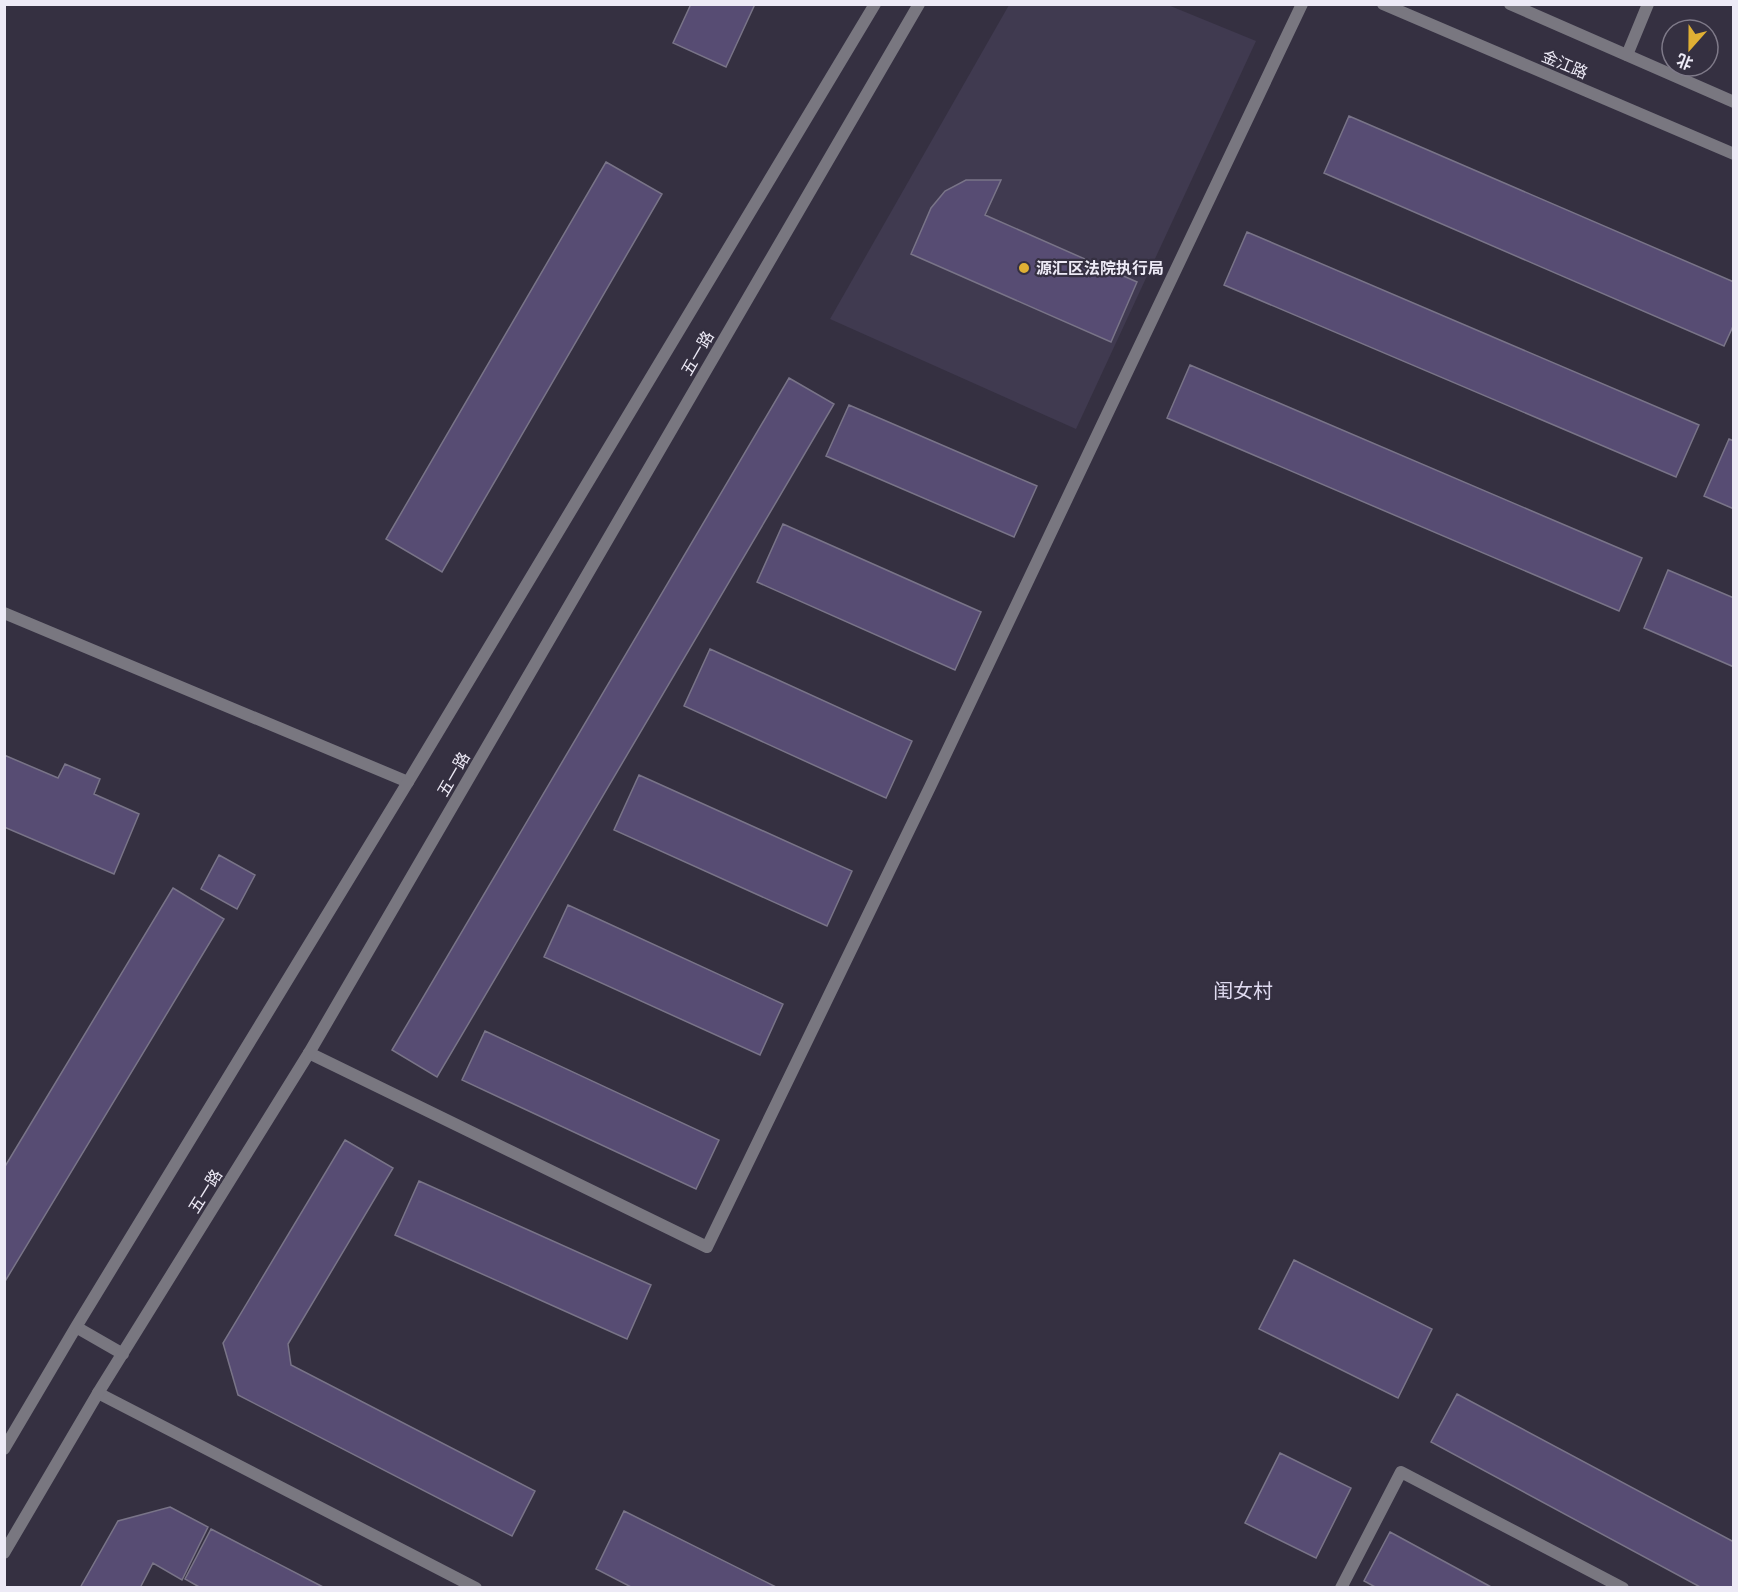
<svg xmlns="http://www.w3.org/2000/svg" width="1738" height="1592" font-family="'Times New Roman','Noto Sans SC',serif">
  <style>
    .built { fill: #403a50 }
    .building { fill: #574c73; stroke: #797488; stroke-width: 1.5 }
    .lines { fill: none; stroke-linecap: round; stroke-linejoin: round }
    .minor { stroke: #797780; stroke-width: 12 }
    .tertiary { stroke: #797780; stroke-width: 12 }
    .poi-dot { fill: #e0b034; stroke: #353041; stroke-width: 2 }
    .labels { text-anchor: middle; stroke-width: 4.5; stroke-linejoin: round; paint-order: stroke }
    .street-label { font-size: 16px; fill: #edeaf6; stroke: #353041 }
    .poi-label { font-size: 16px; font-weight: bold; fill: #edeaf6; stroke: #353041; text-anchor: start }
    .quarter-label { font-size: 20px; fill: #dfdaf0; stroke: #353041 }
  </style>
  <rect width="100%" height="100%" fill="#353041"/>
  <path class="built" d="M1009,5H1168L1256,41L1076,429L830,319Z"/>
  <path class="building" d="M691,4H755L726,67L673,43Z
    M1349,116L1734,282V324L1724,346L1324,173Z
    M606,162L662,194L442,572L386,539Z
    M966,180H1001L985,215L1137,282L1111,342L911,254L931,208L945,191Z
    M1247,232L1699,425L1676,477L1224,285Z
    M1190,365L1642,558L1619,611L1167,418Z
    M789,378L834,404L437,1077L392,1050Z
    M849,405L1037,486L1014,537L826,456Z
    M1729,439L1734,441V509L1704,496Z
    M783,524L981,612L955,670L757,582Z
    M1668,570L1734,598V667L1644,628Z
    M710,649L912,741L886,798L684,706Z
    M4,755L58,778L65,764L100,779L94,794L139,814L114,874L4,827Z
    M639,775L852,871L827,926L614,830Z
    M219,855L255,875L237,909L201,889Z
    M173,888L224,919L4,1283V1168Z
    M568,905L783,1004L760,1055L544,957Z
    M485,1031L719,1140L696,1189L462,1080Z
    M345,1140L393,1168L288,1344L291,1365L535,1491L512,1536L238,1395L223,1343Z
    M419,1181L651,1285L627,1339L395,1235Z
    M1294,1260L1432,1329L1398,1398L1259,1329Z
    M1457,1394L1734,1542V1588H1702L1431,1442Z
    M1280,1453L1351,1488L1316,1558L1245,1523Z
    M170,1507L208,1527L182,1580L153,1563L140,1588H80L118,1521Z
    M624,1511L778,1588H633L596,1569Z
    M211,1529L325,1588H201L185,1579Z
    M1390,1532L1493,1588H1377L1364,1581Z"/>
  <g class="lines">
    <path class="minor" d="M1627,55L1648,4
      M4,613L408,782
      M309,1053L707,1247L930,787L1302,4
      M98,1393L476,1588
      M1341,1588L1401,1472L1623,1588"/>
    <path class="tertiary" d="M1383,4L1734,154
      M1510,4L1734,102
      M76,1327L123,1354
      M4,1449L76,1327L408,782L875,4
      M4,1553L98,1393L309,1053L919,4"/>
  </g>
  <circle class="poi-dot" cx="1024" cy="268" r="6"/>
  <g class="labels">
    <g class="street-label">
      <text transform="translate(1565 64) rotate(23)" y="6">金江路</text>
      <text transform="translate(697 353) rotate(-60)" y="6">五一路</text>
      <text transform="translate(453 774) rotate(-60)" y="6">五一路</text>
      <text transform="translate(205 1191) rotate(-58)" y="6">五一路</text>
    </g>
    <g class="poi-label">
      <text x="1036" y="274">源汇区法院执行局</text>
    </g>
    <g class="quarter-label">
      <text x="1243" y="998">闺女村</text>
    </g>
  </g>
  <rect width="1738" height="1592" fill="none" stroke="#edeaf6" stroke-width="12"/>
  <g transform="translate(1690 48) rotate(201)"><circle r="28" fill="#353041" stroke="#7f7a89" stroke-width="1.5"/>
  <path d="M0-4.5L10 22L0 15L-10 22Z" fill="#e0b034"/>
  <text y="-9" font-size="16" font-weight="bold" text-anchor="middle" fill="#edeaf6">北</text>
  </g>
</svg>
